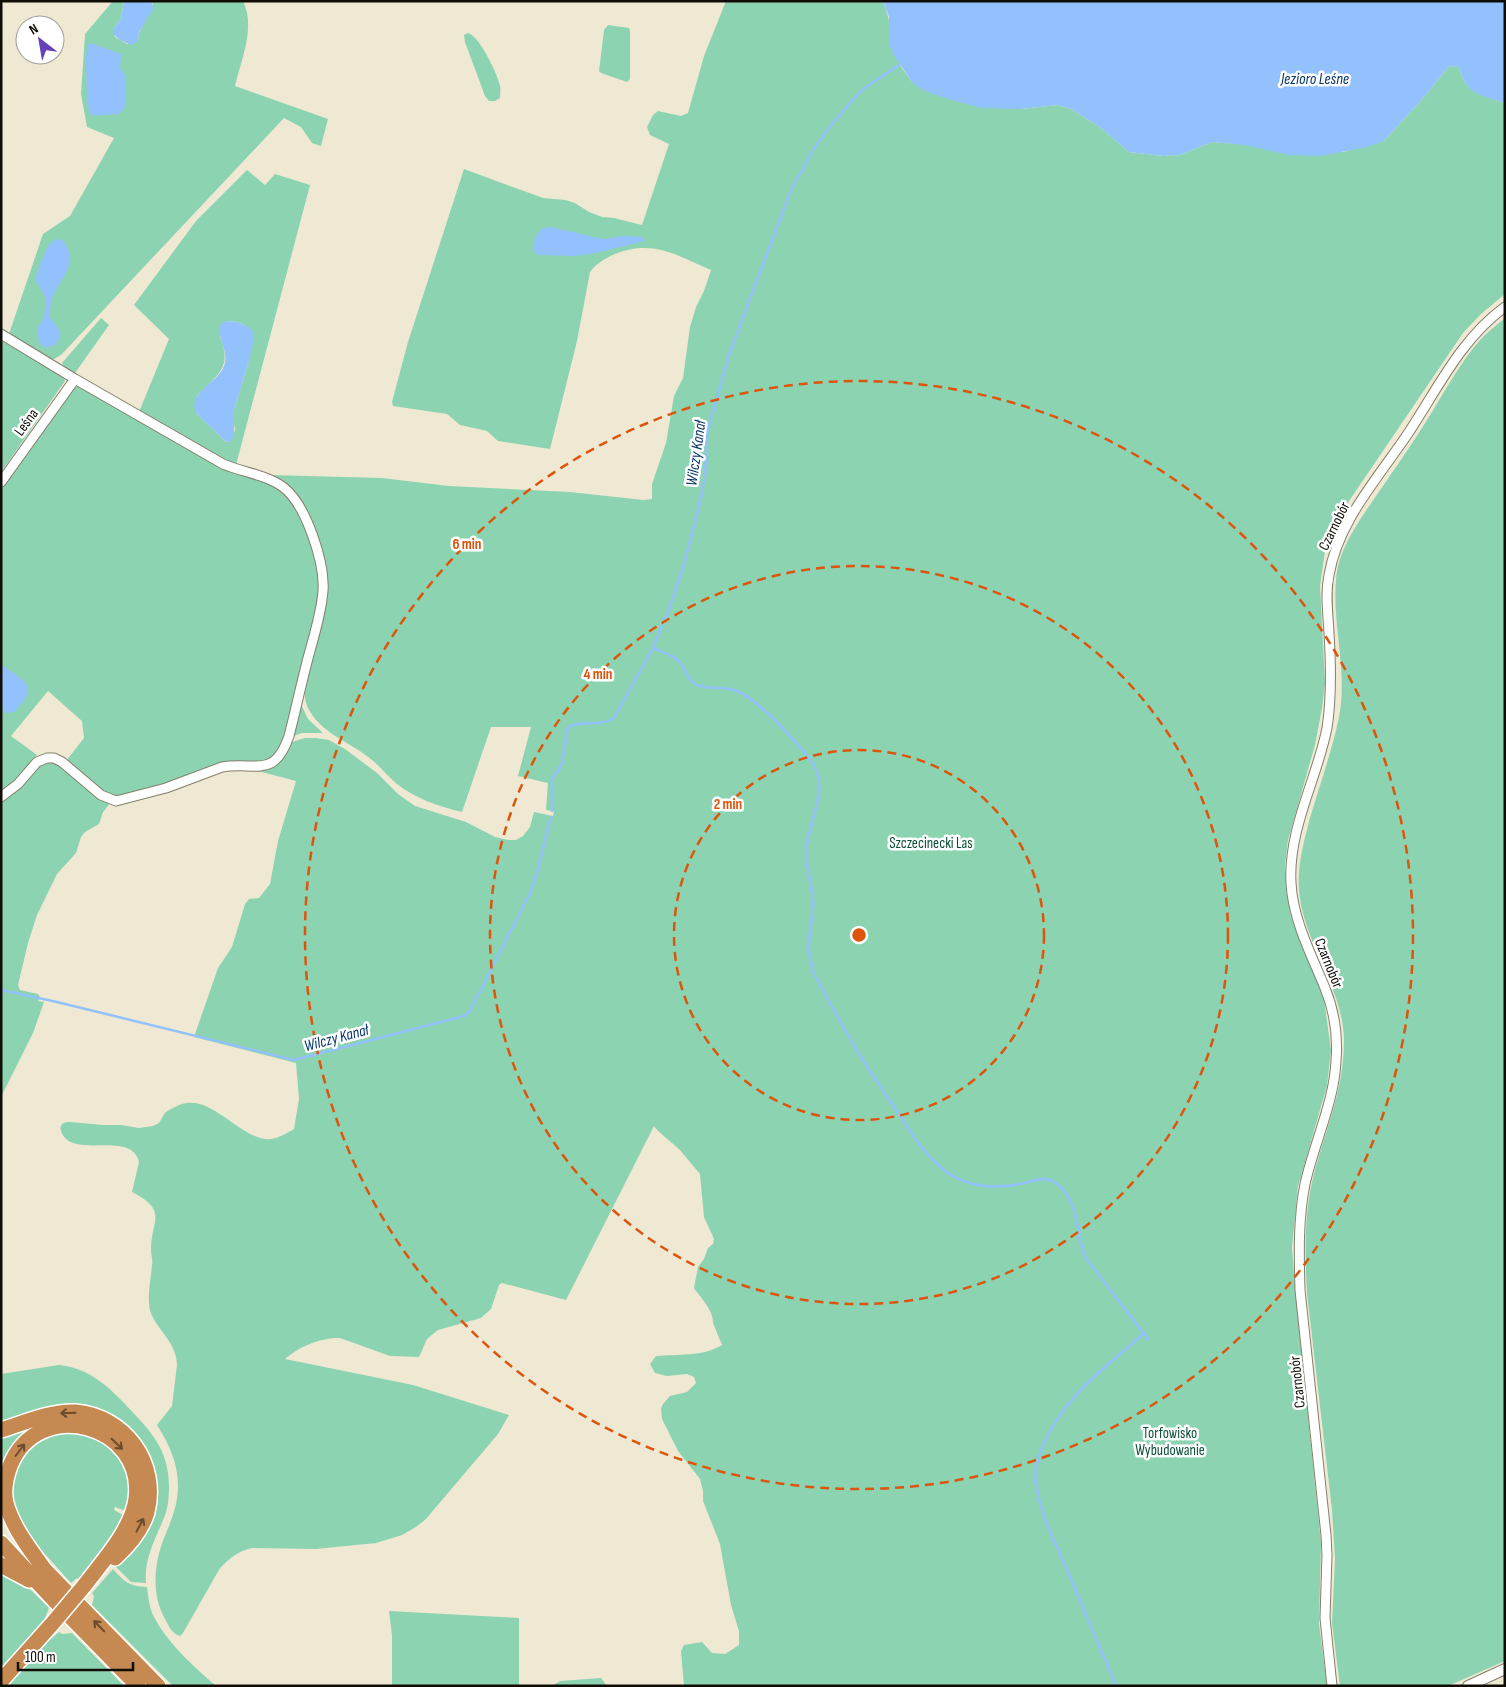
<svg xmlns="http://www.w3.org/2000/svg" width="1506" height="1687" font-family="'Sofia Sans Condensed',sans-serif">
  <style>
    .green { fill: #8cd3b1; fill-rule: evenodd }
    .water { fill: #92c1fe }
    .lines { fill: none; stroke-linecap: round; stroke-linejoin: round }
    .stream { stroke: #92c1fe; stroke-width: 2.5 }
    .minor-casing { stroke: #847f6b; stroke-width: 11 }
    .tertiary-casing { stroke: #847f6b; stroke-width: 12 }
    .motorway-casing { stroke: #fff; stroke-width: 18 }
    .minor { stroke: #fff; stroke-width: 9 }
    .tertiary { stroke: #fff; stroke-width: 10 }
    .motorway { stroke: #c58951; stroke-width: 15 }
    .motorway-bridge-casing { stroke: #fff; stroke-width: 18; stroke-linecap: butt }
    .motorway-bridge { stroke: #c58951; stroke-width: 15 }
    .oneway { stroke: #6a4b2c }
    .ring { fill: none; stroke: #dd550c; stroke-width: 2.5; stroke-dasharray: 9 6 }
    .labels { text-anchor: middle; stroke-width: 5; stroke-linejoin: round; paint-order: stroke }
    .street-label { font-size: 15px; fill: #0f0d06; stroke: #fff }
    .park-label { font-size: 15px; fill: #0b5037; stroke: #fff }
    .water-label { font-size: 16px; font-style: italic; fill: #05356a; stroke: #fff }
    .centre { fill: #dd550c; stroke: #fff; stroke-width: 2.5 }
    .ring-label { font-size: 15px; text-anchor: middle; font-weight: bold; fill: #dd550c; stroke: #fff; stroke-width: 5; stroke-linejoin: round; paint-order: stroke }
  </style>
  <rect width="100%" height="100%" fill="#efe9d3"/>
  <path class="green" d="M113,1H124L121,19L113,29L115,37L127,44L138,41L139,33L153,4L151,1H243C256,27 241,60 235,86L328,119L321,146L312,143L301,127L284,118L61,355L54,359H50L9,334L43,234L70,216L114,138L87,127L81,94L85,34Z
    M726,1H883C891,21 892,42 899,62C901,69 908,75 912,82L1021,109L1058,105L1071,109L1101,128L1129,152L1163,156L1180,155L1212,142L1343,152L1384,141L1425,96L1449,66L1459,67C1466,95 1480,94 1505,103V294L1481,314L1463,333L1349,501L1326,544L1320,586L1325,683L1322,708L1315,745L1288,840L1285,864L1286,890L1291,916L1324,999L1331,1050L1327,1086L1298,1186L1292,1247L1295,1289L1321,1543L1319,1624L1327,1686H684L681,1651L684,1645L702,1642L712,1653L725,1654L739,1645V1631L731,1605L720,1544L703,1501V1491L700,1479L678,1451L662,1419L661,1409L663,1404L670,1396L687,1392L696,1383L694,1377L687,1374L667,1376L655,1373L650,1364L656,1356C678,1354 703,1357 722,1345L713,1323C714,1311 700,1297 694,1288L698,1267L704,1259L708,1248L713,1244L714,1239L704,1217L700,1174L680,1150L657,1130L654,1126L566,1300L502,1283L499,1285L491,1309L481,1318L438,1330L427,1339L419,1357L390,1356L340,1338C322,1337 298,1347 285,1359L413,1385L509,1415L498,1434L426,1519L416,1527L402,1535L376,1543L316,1549L252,1548C238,1551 230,1558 220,1568L183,1633L180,1636C172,1634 169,1626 165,1619C151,1594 154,1564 164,1538C171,1521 178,1505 178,1486C178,1463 169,1444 157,1425L172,1406L177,1365C177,1339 149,1325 149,1303C148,1291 151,1278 152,1265C153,1260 151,1255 151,1250C151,1220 169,1211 132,1192L139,1162C131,1129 71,1161 61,1131C59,1125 63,1122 69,1122L104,1125H121L139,1128L153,1126L159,1123C161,1120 163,1116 165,1113C168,1110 171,1109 175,1107C207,1089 234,1134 265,1139C274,1141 285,1134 294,1129L299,1099L296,1063L194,1037L218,968L232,947L245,904L249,899L259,898L270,884L278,841L296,781L254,770L292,742L305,738H316L329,740L345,749L377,773L398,794L415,806L466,822L495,837L508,840H516L523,836L530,827L534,812L553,816L554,811L546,810L548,783L518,776L531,727H491L462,812C438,806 416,799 397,784C388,777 381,767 372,760C351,742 321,734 308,708C295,680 321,638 324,609C325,597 321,583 320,571C314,522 312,506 270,475L382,478L449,486L570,492L643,500L652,499V484L666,443L674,396L683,378L690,327L696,307L704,291L711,270C676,255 653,239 615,254C604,259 597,263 590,272L577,341L550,449L498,441L487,431L460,425L447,414L393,406L392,402L408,342L464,169L543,198L565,200L575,203L589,212L602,217L614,218L642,225L669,144L650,135L647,127L653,115L658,111L681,116L688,113L704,56Z
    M608,25L629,28L630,31V79L627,82L601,73L599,71L604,30Z
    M468,33C479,35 498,75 500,86C501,90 500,94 500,98L495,101H489L485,96L465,42L464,35Z
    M247,170L265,185L275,174L310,185L236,465L139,412L169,339L134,305L196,221ZM227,321L238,322L246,326L249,361L234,410L233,417L235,430L229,442L225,441L196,413L197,396C217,374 233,369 220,337Z
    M101,318L109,325L75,373L72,374L66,369L62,363Z
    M1505,318V1661L1448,1686H1340L1332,1623L1335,1559L1332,1510L1307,1293C1305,1255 1304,1215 1313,1178C1325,1130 1344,1091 1344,1040C1343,986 1303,943 1299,890C1297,866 1304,841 1310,818C1320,784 1332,751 1339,717C1348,672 1332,625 1336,580C1338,549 1359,521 1376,496C1391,474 1406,453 1420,431C1440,401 1460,360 1485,335C1491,329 1498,324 1505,318Z
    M1,338L63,375L65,381L1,472Z
    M76,385L229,471L276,486L288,495L302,516L316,557L320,583L318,604L289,724L282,746L267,761L118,797L107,795L66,761L84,738L82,721L48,691L11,736L37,755L18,779L1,794V489Z
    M300,702L308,719L323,733H302L291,737Z
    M48,762C68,763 95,790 111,802L103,812L99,824L85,832L81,837L76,853L57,874L37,915L28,943L18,985L20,990L38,994L40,997L38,1001L44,1002L33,1033L1,1097V801L35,769Z
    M59,1365C88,1368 107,1385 126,1405C151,1432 169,1449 169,1487C169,1497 168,1509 164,1518C155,1540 144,1558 146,1583L131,1582L115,1566L137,1539L119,1423L1,1426V1374Z
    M67,1417C81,1417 95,1419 108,1426C140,1444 154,1487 139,1520C134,1532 125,1541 117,1551H114C123,1535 136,1524 140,1505C159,1414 18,1383 1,1481V1434L54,1418Z
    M74,1429L112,1445L130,1475L128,1509L123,1510L115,1507L114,1510L123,1515L124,1521L80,1581L77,1578L71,1583L34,1542L18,1521L10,1489L13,1470L35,1441Z
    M113,1569C125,1582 128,1586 147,1587C148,1595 149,1605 152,1613C166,1642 192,1665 216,1686H173L92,1605L94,1596L92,1593Z
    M1,1570L32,1591L49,1608L45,1618L46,1620L1,1672Z
    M389,1611L519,1618V1686H392V1635Z
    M59,1632L62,1634L72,1633L124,1686H6L36,1651Z
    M601,1678L607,1686H552L560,1681Z"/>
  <path class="water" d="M124,1H151L154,8L139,32L138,41L131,45L120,40L113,34V29L121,19Z
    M883,1H1505V103C1480,95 1466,95 1459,67L1449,66L1425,96L1384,141L1367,147L1320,156L1289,155L1244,145L1212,142L1180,155L1163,156L1129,152L1101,128L1071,109L1058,105L1021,109L981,108L938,96L921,89L912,82L893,54L889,43V17Z
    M91,43L121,54L120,68L125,75V107L119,114L94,116L91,115L87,103L86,56L88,45Z
    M551,227L603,239L624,236L643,237L645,241L596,253L575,256L538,255L533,249L535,238L541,229Z
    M57,239L62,240C82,262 60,278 52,298C50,304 50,312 50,318C58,328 65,333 55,345L45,348L39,342L37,328L44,318L46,298L36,281V277L40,264L49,244Z
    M227,321L238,322L246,326L252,330L254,337L249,361L234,410V436L229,442L225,441L196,413C187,392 218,383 224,366C230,351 215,337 221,324Z
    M1,664L24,681L28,688C29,700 20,702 15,712L5,713L1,701Z"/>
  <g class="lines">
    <path class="stream" d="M653,648C662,652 673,655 680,662C685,669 687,679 695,684C708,691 724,685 737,691C759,700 800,745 814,765C828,793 808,823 806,852C806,868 812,885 813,901C814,916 809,929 809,944C808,954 811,964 814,974C830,1003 845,1032 863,1060C874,1077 885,1094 897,1111C911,1132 924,1155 944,1170C966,1187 994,1189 1020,1184C1030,1182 1040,1177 1050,1180C1057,1182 1063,1189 1067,1195C1079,1213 1077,1237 1085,1257L1148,1339
      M552,811V779C554,774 559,771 561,765C565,753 565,740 568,727C583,719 598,728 614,718L653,648L669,609L684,564L701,498L705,476L707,433L730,352L791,190L813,150L828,129L850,103L863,89L899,65
      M1,990L57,1002L294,1060L464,1016L470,1011L530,893C540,869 543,843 551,817
      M1116,1686C1100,1647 1083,1608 1067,1570C1055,1542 1040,1514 1036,1484C1034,1473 1038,1457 1043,1446C1061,1399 1107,1366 1143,1334"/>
    <defs>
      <path id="minor" d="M1,334L75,379L223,464C242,472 267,475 283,487C306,504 325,563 323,591C321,617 312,641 306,666C300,689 295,713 289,736C274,780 255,761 222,767L166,788L116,801L101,795L62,762L54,758H47L37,762L18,784L1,797
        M1,482L75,379
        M1332,1686L1325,1618L1327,1555L1326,1535L1300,1290C1299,1254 1298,1219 1305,1184C1314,1143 1334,1103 1336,1061C1338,1037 1334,1010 1325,988C1311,954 1293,920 1291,883C1288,829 1317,779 1327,728C1332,696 1331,665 1329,633C1328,613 1325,594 1329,575C1338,521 1379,477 1409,432C1438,388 1461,339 1505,307"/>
      <path id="tertiary" d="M1468,1686L1505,1669"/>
      <path id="motorway" d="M1,1430C24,1423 50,1411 75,1412C125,1416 159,1463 147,1512C142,1530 128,1546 115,1558
        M1,1543L55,1601L138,1686
        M39,1564L158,1686
        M1,1565L29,1580
        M46,1572C31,1550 13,1529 6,1503C3,1491 6,1477 10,1466C38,1395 146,1424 136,1499C132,1530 102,1562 84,1586
        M1,1681L52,1624"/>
    </defs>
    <use href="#minor" class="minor-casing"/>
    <use href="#tertiary" class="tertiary-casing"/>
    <use href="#motorway" class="motorway-casing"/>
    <use href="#minor" class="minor"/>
    <use href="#tertiary" class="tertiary"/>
    <use href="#motorway" class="motorway"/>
    <defs>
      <path id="motorway-bridge" d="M52,1624L84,1586"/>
    </defs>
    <use href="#motorway-bridge" class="motorway-bridge-casing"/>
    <use href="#motorway-bridge" class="motorway-bridge"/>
  </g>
  <defs><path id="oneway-shaft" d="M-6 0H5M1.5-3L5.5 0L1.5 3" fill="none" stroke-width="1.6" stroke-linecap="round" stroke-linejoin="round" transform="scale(1.25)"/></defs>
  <g class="oneway">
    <use href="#oneway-shaft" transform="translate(68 1413) rotate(178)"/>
    <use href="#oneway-shaft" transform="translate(117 1444) rotate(44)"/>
    <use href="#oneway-shaft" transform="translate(20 1450) rotate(-53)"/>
    <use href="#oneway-shaft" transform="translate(140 1525) rotate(-62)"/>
    <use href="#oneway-shaft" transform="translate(99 1626) rotate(-134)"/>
  </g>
  <g class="ring">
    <circle cx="859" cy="935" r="185"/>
    <circle cx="859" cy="935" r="369"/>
    <circle cx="859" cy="935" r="554"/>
  </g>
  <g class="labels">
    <g class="street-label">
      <text transform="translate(26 422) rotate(-54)" y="5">Leśna</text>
      <text transform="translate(1334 526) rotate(-64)" y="5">Czarnobór</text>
      <text transform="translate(1329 963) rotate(68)" y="5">Czarnobór</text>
      <text transform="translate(1297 1382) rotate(-96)" y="5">Czarnobór</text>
    </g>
    <g class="park-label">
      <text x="931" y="848">Szczecinecki Las</text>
      <text x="1170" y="1438">Torfowisko<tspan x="1170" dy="17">Wybudowanie</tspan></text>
    </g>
    <g class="water-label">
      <text x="1315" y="84">Jezioro Leśne</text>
      <text transform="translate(695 453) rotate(-82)" y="6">Wilczy Kanał</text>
      <text transform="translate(336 1037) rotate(-15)" y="6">Wilczy Kanał</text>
    </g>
  </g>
  <circle cx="859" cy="935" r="8" class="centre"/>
  <g class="ring-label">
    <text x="467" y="549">6 min</text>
    <text x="598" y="679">4 min</text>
    <text x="728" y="809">2 min</text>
  </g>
  <rect width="1506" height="1687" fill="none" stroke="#0f0d06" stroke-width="5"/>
  <g transform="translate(40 40) rotate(329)"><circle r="24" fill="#ffffff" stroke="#9f9e9b"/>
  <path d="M0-4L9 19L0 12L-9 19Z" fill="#6542ba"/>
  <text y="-8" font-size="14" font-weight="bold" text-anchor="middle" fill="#0f0d06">N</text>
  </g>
  <path d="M18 1662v8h115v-8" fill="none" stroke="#0f0d06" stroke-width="2.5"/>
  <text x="25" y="1662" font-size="15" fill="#0f0d06" stroke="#ffffff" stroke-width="4" paint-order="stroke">100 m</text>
</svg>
